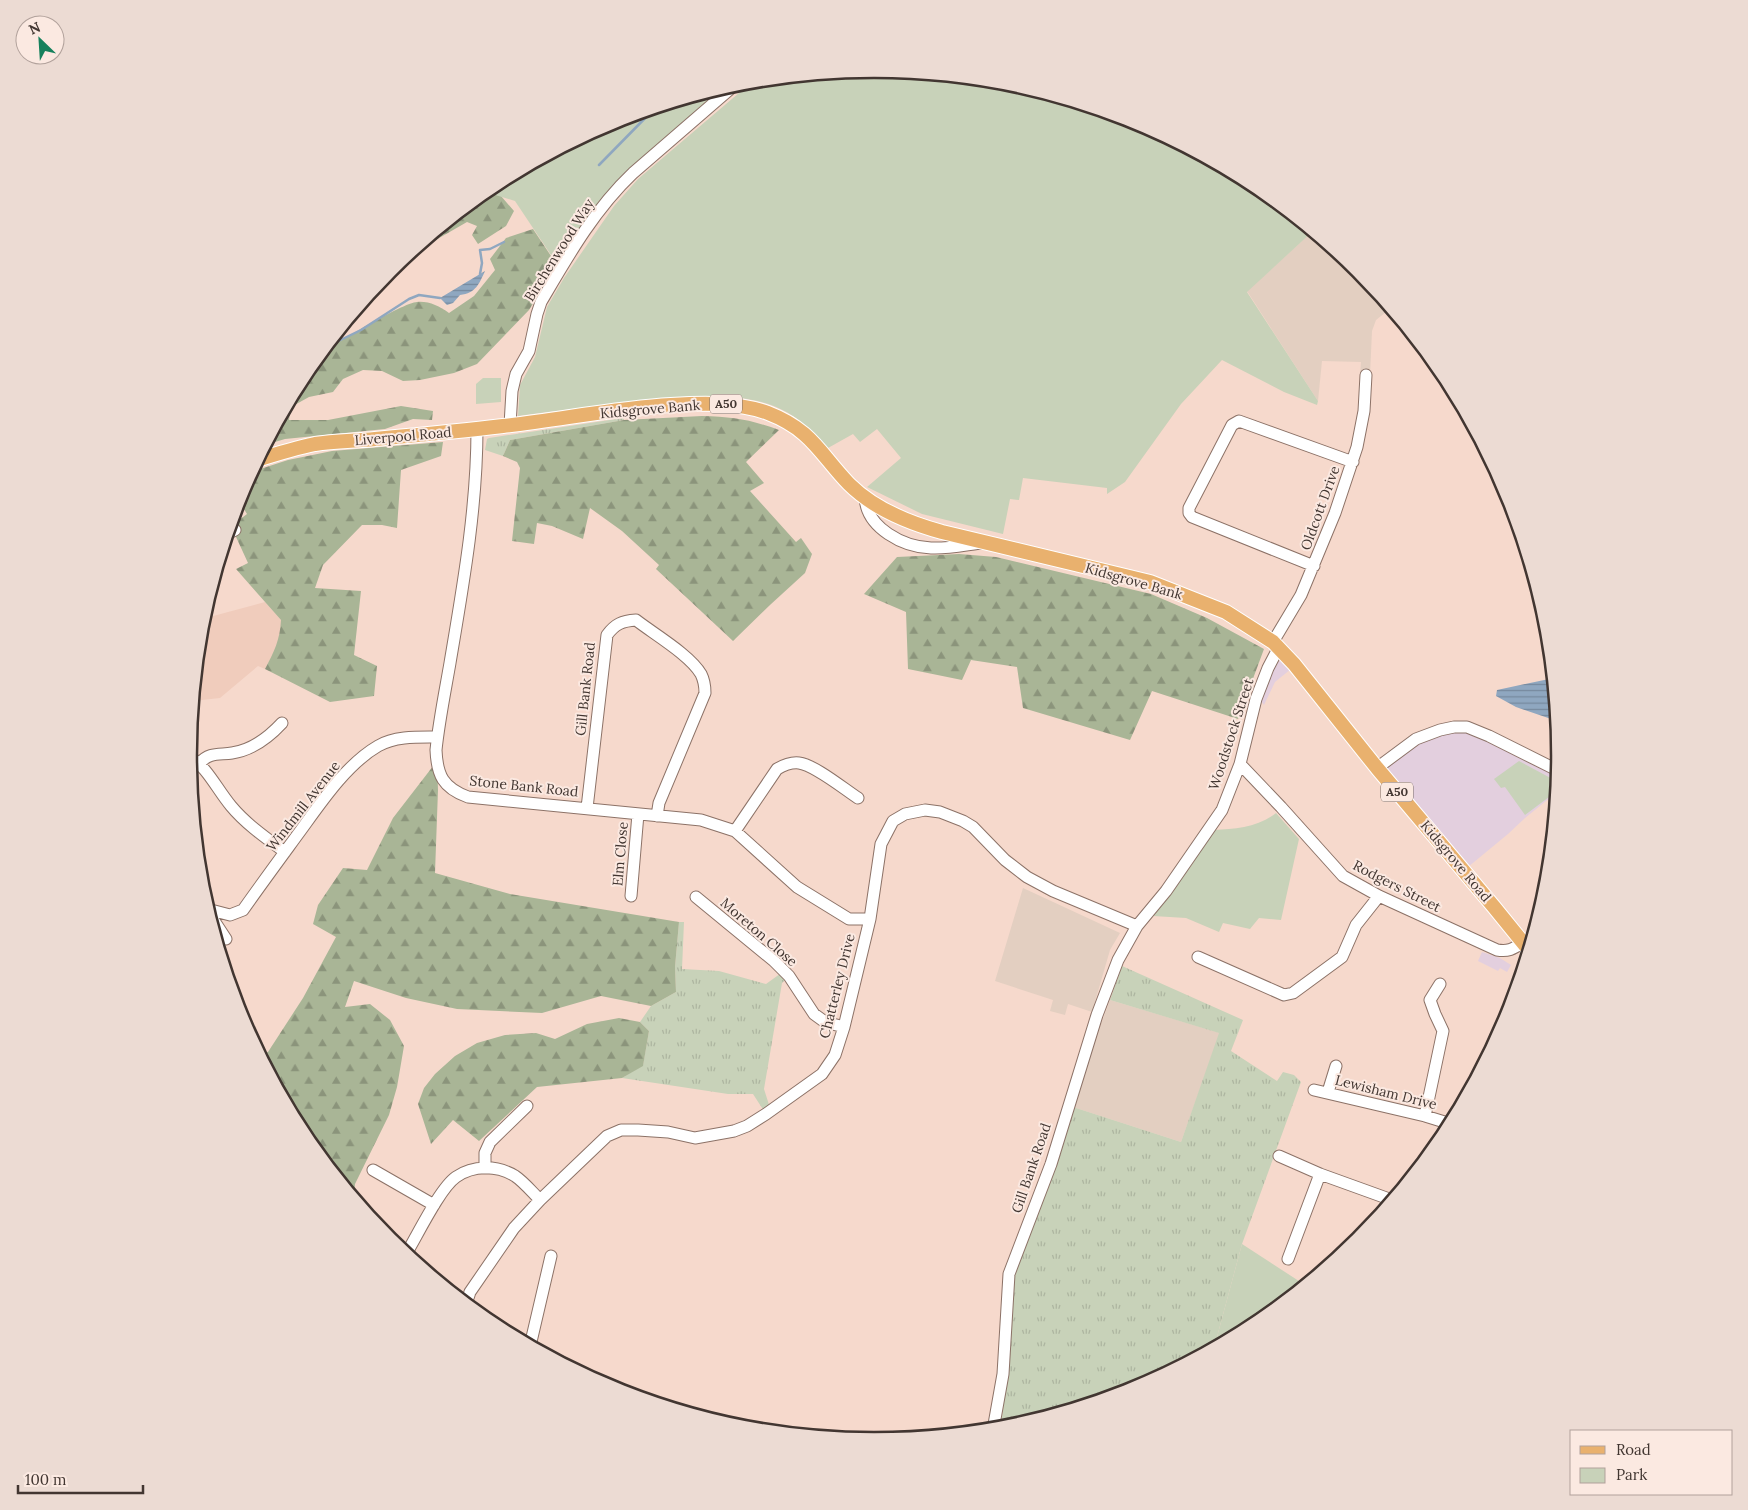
<svg xmlns="http://www.w3.org/2000/svg" width="1748" height="1510" font-family="Lora,serif">
  <style>
    .commercial { fill: #e3cfde }
    .industrial { fill: #e3cfc1 }
    .built { fill: #f0ccbc }
    .grass { fill: url(#grass-tufts) }
    .forest { fill: url(#forest-firs) }
    .park { fill: #c8d2b9 }
    .water { fill: url(#water-rules) }
    .lines { fill: none; stroke-linecap: round; stroke-linejoin: round }
    .stream { stroke: #8fa7c0; stroke-width: 2.5 }
    .minor-casing { stroke: #8c7267; stroke-width: 13 }
    .major-casing { stroke: #fff; stroke-width: 16 }
    .minor { stroke: #fff; stroke-width: 11 }
    .major { stroke: #e9b16e; stroke-width: 14 }
    .labels { text-anchor: middle; stroke-width: 4; stroke-linejoin: round; paint-order: stroke }
    .shield { fill: #fbe9e1; stroke: #7a6c66; stroke-width: 1 }
    .shield-label { font-size: 12px; font-weight: bold; fill: #423631 }
    .street-label { font-size: 14px; fill: #423631; stroke: #fbe9e1 }
    .rim { fill: none; stroke: #423631; stroke-width: 2.5 }
  </style>
  <defs>
    <pattern id="grass-tufts" width="24" height="20" patternUnits="userSpaceOnUse" patternTransform="scale(1.25)"><rect width="24" height="20" fill="#c8d2b9"/><path d="M3 7l-1-3M5 7V3M7 7l1-3M15 17l-1-3M17 17v-4M19 17l1-3" fill="none" stroke="#adb5a0"/></pattern>
    <pattern id="forest-firs" width="22" height="20" patternUnits="userSpaceOnUse" patternTransform="scale(1.25)"><rect width="22" height="20" fill="#a9b596"/><path d="M5 1l3.5 6h-7zM16 11l3.5 6h-7z" fill="#8b947b"/></pattern>
    <pattern id="water-rules" width="6" height="5" patternUnits="userSpaceOnUse" patternTransform="scale(1.25)"><rect width="6" height="5" fill="#8fa7c0"/><path d="M0 2.5h6" fill="none" stroke="#76899d"/></pattern>
  </defs>
  <rect width="100%" height="100%" fill="#f6d9cc"/>
  <path class="commercial" d="M1282,658L1291,669L1275,682L1264,705L1261,701L1275,666Z
    M1460,731L1470,733L1558,777L1556,793L1525,818L1508,834L1468,867L1382,769L1419,741L1437,735Z
    M1482,952L1500,958L1511,965L1507,972L1500,968L1498,971L1478,961Z"/>
  <path class="industrial" d="M1312,232L1359,270L1391,308L1376,320L1372,331L1370,375H1360L1361,362L1322,361L1318,401L1247,291Z
    M1023,888L1120,933L1110,950L1092,1012L1068,1004L1065,1015L1050,1011L1053,1000L995,981Z
    M1110,1000L1220,1033L1181,1142L1073,1107L1084,1070Z"/>
  <path class="built" d="M265,602L281,620V635L277,647L265,669L258,666L220,698L193,701L202,619Z"/>
  <path class="grass" d="M623,418L624,420L510,440L503,456L485,450L487,439L489,438Z
    M679,922H684L682,969L719,971L766,984L784,971L789,976L782,983L764,1089L771,1111L766,1114L753,1094H728L622,1078L643,1065L649,1031L640,1022L651,1006L676,992L675,967Z
    M1122,966L1243,1020L1231,1051L1277,1081L1283,1072L1294,1075L1301,1082L1242,1244L1214,1348L1136,1389L1008,1428L1000,1429L1003,1411L1012,1278L1073,1107L1181,1142L1219,1033L1110,1000Z"/>
  <path class="forest" d="M489,193L501,196L514,211L506,226L478,244L472,235L477,226L467,222L401,260L481,194Z
    M533,229L555,262L550,276L529,310L477,364L454,373L420,380L403,381L382,371L363,370L343,379L333,392L309,397L291,407L289,420H328L401,406L433,411L432,420L413,419L385,429L285,439L265,445C281,416 294,384 315,359C324,349 404,302 417,302C429,301 439,306 449,313L474,296L495,270L490,259L506,238Z
    M702,416C733,417 749,419 779,430L746,462L764,483L750,491L796,542L801,538L812,554L805,573L770,605L733,641L656,569L659,565L622,531L590,508L583,539L552,526L537,523L534,544L512,541L520,468L517,462L503,456L510,440L624,420Z
    M443,442L441,456L401,470L397,528L382,525H362L323,565L315,588L361,591L354,655L377,666L374,696L330,702L265,669C274,652 280,640 281,620L236,569L248,563L231,526L247,514L242,506L237,504L241,491L249,484L248,476L251,472L288,460L332,451Z
    M959,554L996,557L1151,594L1207,618L1264,649L1238,719L1152,691L1130,740L1023,708L1017,667L971,660L962,680L908,669L906,612L864,594L897,557Z
    M437,761L438,790L435,873L510,894L679,922L675,967L676,992L651,1006L601,996L542,1013L457,1009L406,998L354,981L345,1007L370,1004L390,1020L404,1046L397,1087L389,1115L355,1184L354,1198L303,1136L258,1052H268L303,998L336,937L313,924L318,905L343,868L367,870L393,818Z
    M619,1018L640,1022L649,1031L643,1066L622,1078L537,1087L479,1141L453,1120L431,1144L418,1104L424,1088L435,1074L455,1056L477,1043L505,1035L536,1033L555,1039L587,1024Z"/>
  <path class="park" d="M874,69L1008,82L1137,121L1255,185L1313,232H1312L1247,292L1318,401L1317,405L1284,392L1222,360L1181,404L1125,482L1107,494V488L1023,478L1019,500L1010,499L1003,534L922,514L867,487L901,458L877,429L860,442L853,434L828,448C810,429 796,414 771,405C732,391 672,397 631,402C593,406 555,411 518,416L520,385L535,357L547,307L564,278L614,206L638,179L753,81Z
    M737,83L635,170L561,270L515,201L489,193L481,194L493,184L612,121Z
    M483,378H501V402L476,404V384Z
    M1519,761L1558,782L1557,791L1525,815L1505,787L1501,788L1494,779Z
    M1276,813L1299,839L1281,920L1259,918L1250,929L1223,923L1219,932L1186,918L1153,916L1191,866L1214,830C1235,829 1259,827 1276,813Z
    M1242,1244L1305,1285L1255,1326L1214,1348Z"/>
  <path class="water" d="M485,271C479,284 476,293 460,295L453,303L447,305L440,298Z
    M1552,674L1557,721L1516,707L1496,696L1497,690L1549,679Z"/>
  <g class="lines">
    <path class="stream" d="M599,165L656,107
      M480,274L482,263L480,250L490,249L504,242
      M324,348L361,330L409,299L419,295L440,298"/>
    <defs>
      <path id="minor" d="M510,425L512,391L516,374L529,351L537,314L541,302C568,256 594,210 633,173L737,83
        M477,429C477,508 463,586 450,663C445,692 439,721 436,750C437,775 443,788 468,797L701,820L735,831L797,887L849,919H870
        M865,498C867,528 903,547 931,548C947,549 965,545 981,543
        M227,534L235,530
        M1314,566L1192,517L1189,513V508L1232,425L1239,421L1353,462
        M1273,642L1301,595L1335,513L1357,447L1364,411L1366,375
        M188,755C208,768 216,788 231,806C246,824 266,838 285,852
        M200,763C209,752 220,755 232,753C253,750 269,737 282,723
        M1240,764L1281,807L1343,876L1379,896L1497,950C1508,952 1513,949 1522,943
        M1377,768L1416,739L1440,730L1454,727H1467L1489,736L1559,771
        M587,808L607,635C615,624 622,621 636,620C654,634 690,655 701,674C704,680 705,686 705,693L659,803L657,816
        M735,831L777,769C784,765 791,762 799,763C815,765 844,789 858,798
        M631,896L638,814
        M696,897L774,961L789,976L814,1014L825,1022L844,1027
        M207,909L230,915L243,910C262,883 282,856 301,830C322,801 347,764 378,746C395,736 418,737 437,737
        M207,910L226,939
        M1198,957L1284,995L1293,993L1342,957L1356,925L1379,896
        M1314,1090L1425,1116L1451,1124
        M1328,1092L1336,1066
        M1425,1116L1443,1031L1435,1014L1430,1000L1440,984
        M1279,1156L1320,1174L1392,1200
        M485,1168V1153L490,1142L527,1106
        M373,1170L434,1205
        M406,1254C417,1236 440,1188 456,1177C473,1165 497,1165 515,1176C524,1182 532,1192 540,1200
        M1288,1259L1320,1174
        M466,1304L470,1292L514,1228L540,1200L607,1136L621,1130H638L668,1132L695,1138L734,1131L747,1126L766,1114L822,1074L835,1055L844,1027L870,919L881,844L893,821L905,814L925,810L940,812L963,821L973,827L1005,860L1027,877L1053,891L1137,926
        M530,1346L551,1256
        M993,1430L1003,1374L1009,1274L1051,1164L1097,1015L1118,960L1137,926L1166,891L1222,810L1240,764L1256,699L1268,668L1279,647"/>
      <path id="major" d="M257,460C276,454 296,448 315,444C335,441 356,441 375,439C418,435 461,431 503,426C559,420 615,408 671,405C703,403 738,402 768,413C812,430 820,454 849,484C874,509 909,523 942,532L1150,582L1226,612L1273,642L1294,664L1377,768L1494,907L1529,950"/>
    </defs>
    <use href="#minor" class="minor-casing"/>
    <use href="#major" class="major-casing"/>
    <use href="#minor" class="minor"/>
    <use href="#major" class="major"/>
  </g>
  <g class="labels">
    <g class="shield">
      <rect x="710" y="394.5" width="32" height="19" rx="4"/>
      <rect x="1381" y="782.5" width="32" height="19" rx="4"/>
    </g>
    <g class="shield-label">
      <text x="726" y="408">A50</text>
      <text x="1397" y="796">A50</text>
    </g>
    <g class="street-label">
      <text transform="translate(559 250) rotate(-58)" y="5">Birchenwood Way</text>
      <text transform="translate(650 409) rotate(-5)" y="5">Kidsgrove Bank</text>
      <text transform="translate(403 436) rotate(-5)" y="5">Liverpool Road</text>
      <text transform="translate(1320 508) rotate(-70)" y="5">Oldcott Drive</text>
      <text transform="translate(1134 581) rotate(16)" y="5">Kidsgrove Bank</text>
      <text transform="translate(585 689) rotate(-84)" y="5">Gill Bank Road</text>
      <text transform="translate(1231 734) rotate(-72)" y="5">Woodstock Street</text>
      <text transform="translate(524 786) rotate(6)" y="5">Stone Bank Road</text>
      <text transform="translate(303 806) rotate(-52)" y="5">Windmill Avenue</text>
      <text transform="translate(620 854) rotate(-85)" y="5">Elm Close</text>
      <text transform="translate(1456 861) rotate(50)" y="5">Kidsgrove Road</text>
      <text transform="translate(1397 886) rotate(27)" y="5">Rodgers Street</text>
      <text transform="translate(759 932) rotate(41)" y="5">Moreton Close</text>
      <text transform="translate(837 986) rotate(-76)" y="5">Chatterley Drive</text>
      <text transform="translate(1386 1092) rotate(14)" y="5">Lewisham Drive</text>
      <text transform="translate(1031 1168) rotate(-71)" y="5">Gill Bank Road</text>
    </g>
  </g>
  <path d="M0 0H1748V1510H0ZM197 755a677 677 0 1 1 1354 0a677 677 0 1 1-1354 0Z" fill="#ecdbd3" fill-rule="evenodd"/>
  <path class="rim" d="M197 755a677 677 0 1 1 1354 0a677 677 0 1 1-1354 0Z"/>
  <rect x="1570" y="1430" width="162" height="65" fill="#fbe9e1" stroke="#b1a19b"/>
  <rect x="1580" y="1446" width="25" height="8" fill="#e9b16e" stroke="#b1a19b"/>
  <text x="1616" y="1455" font-size="15" fill="#423631">Road</text>
  <rect x="1580" y="1468" width="25" height="15" fill="#c8d2b9" stroke="#b1a19b"/>
  <text x="1616" y="1480" font-size="15" fill="#423631">Park</text>
  <g transform="translate(40 40) rotate(335)"><circle r="24" fill="#fbe9e1" stroke="#b1a19b"/>
  <path d="M0-4L9 19L0 12L-9 19Z" fill="#16815c"/>
  <text y="-8" font-size="14" font-weight="bold" text-anchor="middle" fill="#423631">N</text>
  </g>
  <path d="M18 1485v8h125v-8" fill="none" stroke="#423631" stroke-width="2.5"/>
  <text x="25" y="1485" font-size="15" fill="#423631" stroke="#fbe9e1" stroke-width="4" paint-order="stroke">100 m</text>
</svg>
